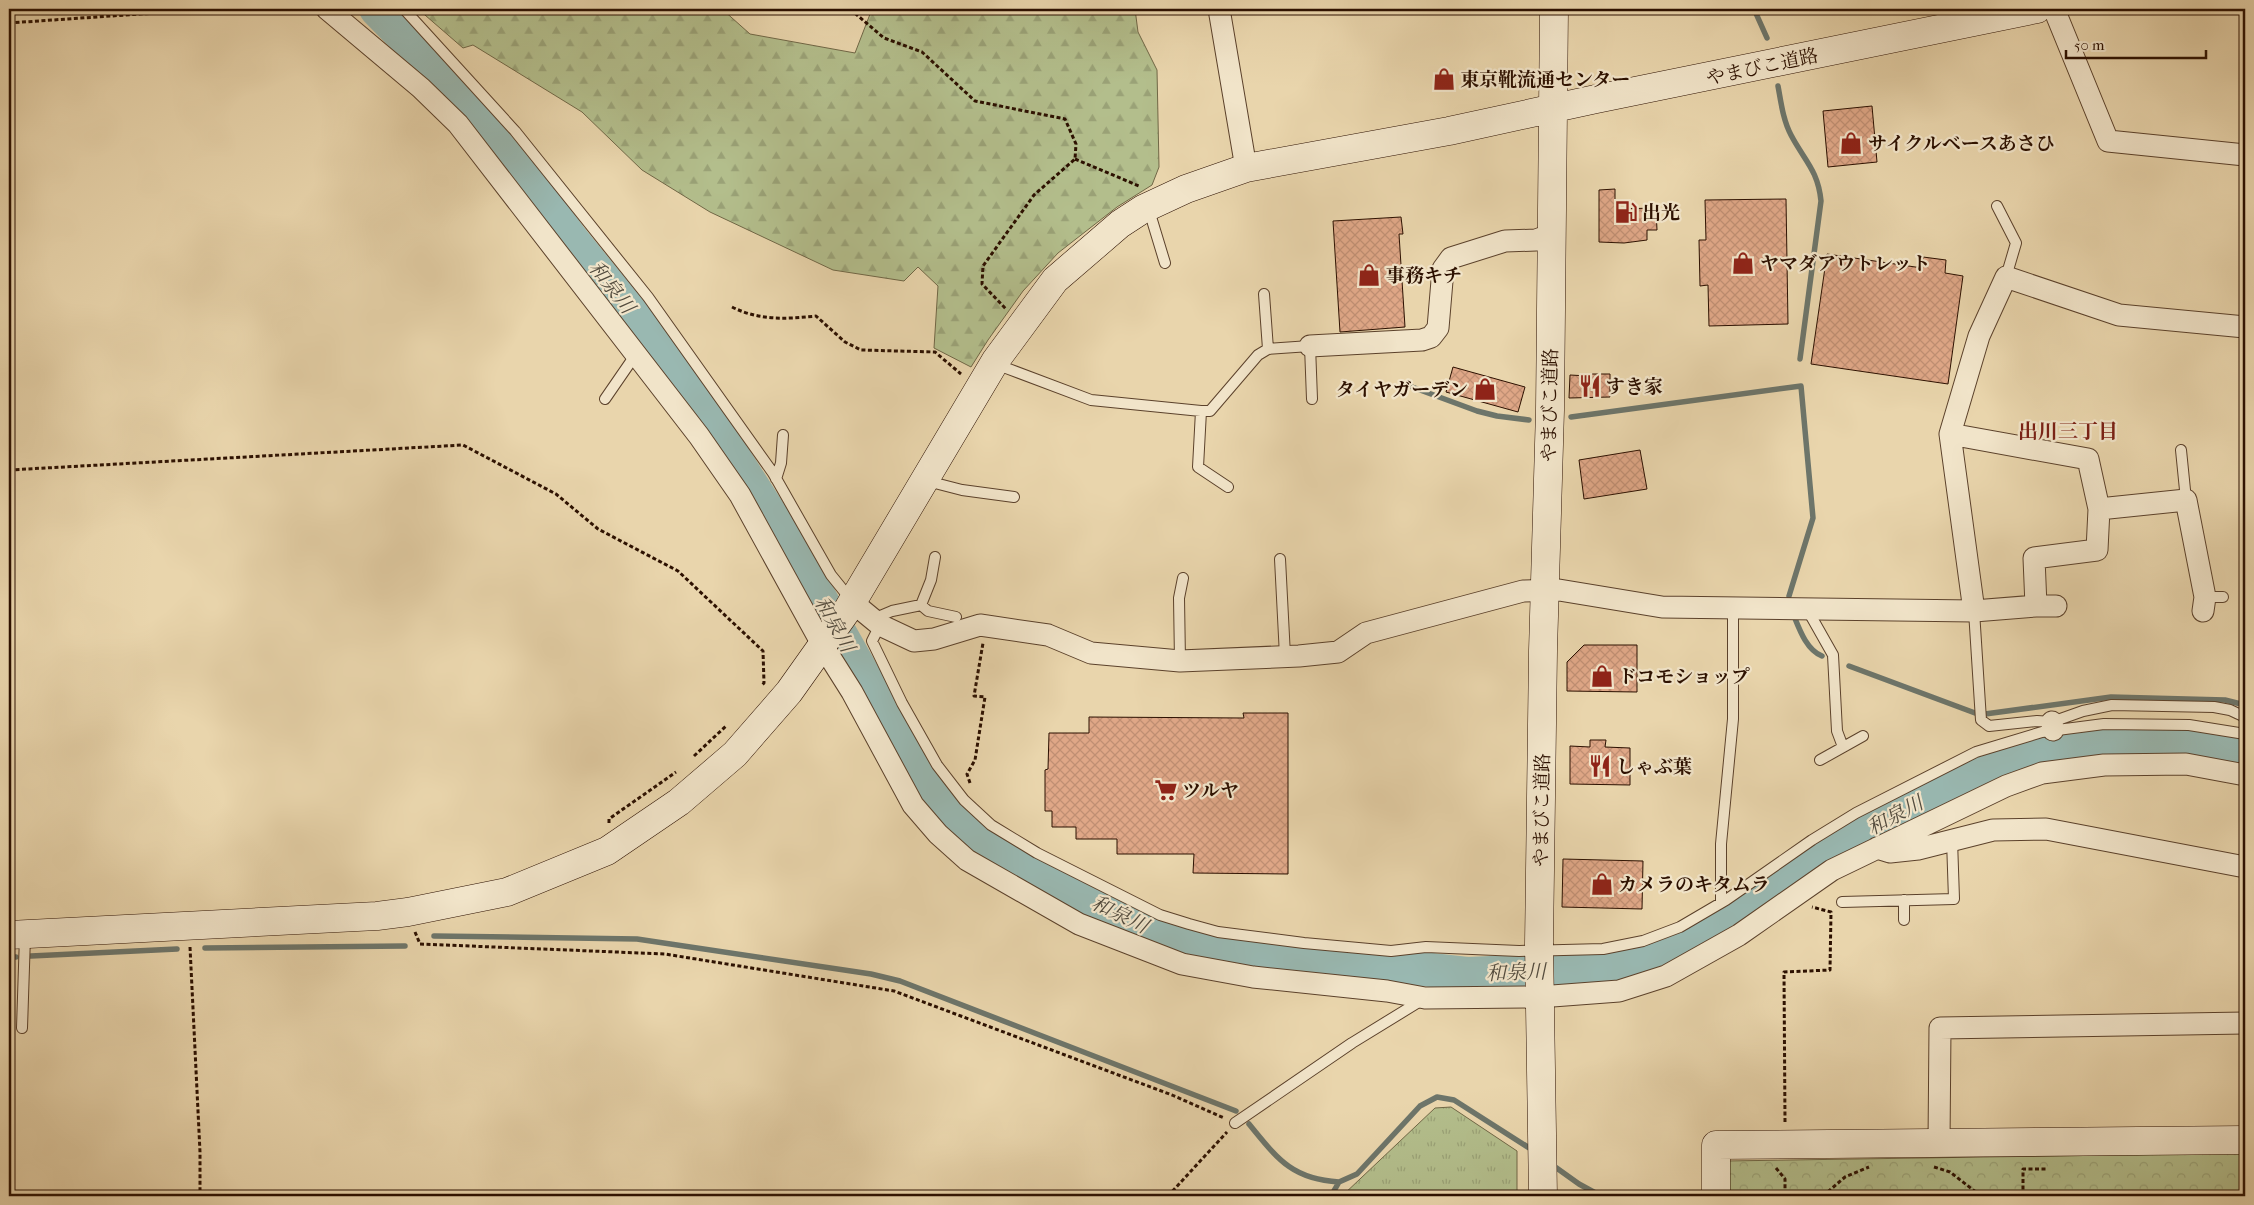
<svg xmlns="http://www.w3.org/2000/svg" width="2254" height="1205" font-family="'IM FELL French Canon','Noto Serif JP',serif">
  <style>
    .grass { fill: url(#grass-tufts); stroke: #706746 }
    .forest { fill: url(#forest-firs); stroke: #706746 }
    .park { fill: url(#park-crowns); stroke: #706746 }
    .lines { fill: none; stroke-linecap: round; stroke-linejoin: round }
    .stream { stroke: #6d756a; stroke-width: 5.5 }
    .river { stroke: #99b8b1; stroke-width: 34 }
    .building { fill: url(#building-cross-hatch); stroke: #2c1000 }
    .lane-casing { stroke: #5b412b; stroke-width: 12 }
    .street-casing { stroke: #5b412b; stroke-width: 23 }
    .secondary-casing { stroke: #2c1000; stroke-width: 29 }
    .path { stroke: #2c1000; stroke-width: 3; stroke-dasharray: 4 2.5; stroke-linecap: butt }
    .lane { stroke: #f1e4c9; stroke-width: 10 }
    .street { stroke: #f1e4c9; stroke-width: 21 }
    .secondary { stroke: #f1e4c9; stroke-width: 28 }
    .labels { text-anchor: middle; stroke-width: 4.5; stroke-linejoin: round; paint-order: stroke }
    .street-label { font-size: 19px; fill: #2c1000; stroke: #f1e4c9 }
    .poi-label { font-size: 19px; font-weight: bold; fill: #2c1000; stroke: #f1e4c9; text-anchor: start }
    .water-label { font-size: 20px; font-style: italic; fill: #524b3e; stroke: #f1e4c9 }
    .neighbourhood-label { font-size: 20px; font-weight: bold; fill: #7a1f14; stroke: #f1e4c9 }
  </style>
  <defs>
    <pattern id="grass-tufts" width="24" height="20" patternUnits="userSpaceOnUse" patternTransform="scale(1.25)"><rect width="24" height="20" fill="#b3be8c"/><path d="M3 7l-1-3M5 7V3M7 7l1-3M15 17l-1-3M17 17v-4M19 17l1-3" fill="none" stroke="#9aa277"/></pattern>
    <pattern id="forest-firs" width="22" height="20" patternUnits="userSpaceOnUse" patternTransform="scale(1.25)"><rect width="22" height="20" fill="#b3be8c"/><path d="M5 1l3.5 6h-7zM16 11l3.5 6h-7z" fill="#9aa277"/></pattern>
    <pattern id="park-crowns" width="20" height="18" patternUnits="userSpaceOnUse" patternTransform="scale(1.25)"><rect width="20" height="18" fill="#b3be8c"/><path d="M2 6a3 3 0 1 1 6 0M12 15a3 3 0 1 1 6 0" fill="none" stroke="#9aa277"/></pattern>
    <pattern id="building-cross-hatch" width="8" height="8" patternUnits="userSpaceOnUse" patternTransform="scale(1.25)"><rect width="8" height="8" fill="#dfa787"/><path d="M0 0l8 8M0 8l8-8" fill="none" stroke="#c08f73"/></pattern>
  </defs>
  <rect width="100%" height="100%" fill="#e9d5ac"/>
  <filter id="stains"><feTurbulence type="fractalNoise" baseFrequency=".004" numOctaves="4"/><feColorMatrix values="0 0 0 0 .2 0 0 0 0 .09 0 0 0 0 .02 0 0 0 .5 -.17"/></filter>
  <radialGradient id="worn" r=".72"><stop offset=".6" stop-color="#630" stop-opacity="0"/><stop offset="1" stop-color="#630" stop-opacity=".3"/></radialGradient>
  <path class="grass" d="M1451,1107L1517,1151V1196H1342L1435,1108Z"/>
  <path class="forest" d="M418,9H722L750,34L855,53L872,9H1135L1138,32L1157,70L1159,167L1152,185L1117,207L1058,253L1023,291L988,340L971,367L934,348L938,286L918,267L904,281L833,270L710,212L642,170L582,112L473,45L463,48Z"/>
  <path class="park" d="M2245,1153V1196H1727L1726,1161Z"/>
  <g class="lines">
    <path class="stream" d="M1754,9L1767,38
      M1778,86C1781,102 1783,120 1791,135C1804,160 1818,170 1821,201L1800,359
      M1412,387L1477,411L1497,416L1529,420
      M1571,417L1801,386L1813,518L1789,596
      M1794,616C1800,631 1807,650 1822,656
      M1849,666L1975,713
      M1985,714L2111,697L2225,700L2245,705
      M434,936L637,939L871,974L900,981L1236,1111
      M205,948L405,946
      M31,956L177,949
      M9,957H16
      M1249,1124C1277,1158 1291,1179 1339,1182
      M1551,1164L1579,1184L1601,1196
      M1331,1196L1339,1182L1357,1174L1420,1106L1437,1097L1454,1100L1534,1151"/>
    <path class="river" d="M376,9L478,113L570,237L636,318L692,391L792,548L925,784L982,839L1013,862L1151,930L1190,945L1244,955L1369,963L1467,974L1605,968L1643,962L1698,938L1758,902L1877,822L1964,779L2024,756L2067,748L2175,744L2214,748L2245,756"/>
  </g>
  <path class="building" d="M1872,106L1877,162L1828,167L1823,111Z
    M1615,189V209L1656,208L1657,230H1647V240L1624,243L1599,242V190Z
    M1786,199L1788,324L1709,326L1708,285L1700,286L1699,240H1706L1705,200Z
    M1401,217L1403,234H1399L1405,327L1340,332L1333,221Z
    M1827,254L1922,268L1923,257L1946,260L1945,273L1963,276L1948,384L1811,364Z
    M1453,367L1525,387L1518,412L1446,392Z
    M1588,374H1610V397L1569,398L1570,375L1588,376Z
    M1640,450L1647,489L1584,499L1579,460Z
    M1584,645H1637V692L1567,691V662Z
    M1243,713H1288V874L1193,873L1194,854H1117V839H1076V827H1052V811H1045V770L1048,769L1049,733H1089V717L1244,718Z
    M1590,740H1606L1605,747L1630,748V785L1570,784V746L1590,747Z
    M1563,859L1643,861L1642,909L1562,907Z"/>
  <g class="lines">
    <defs>
      <path id="lane" d="M404,9L515,131L648,297L773,473L831,575L852,601
        M1997,206L2016,243L2006,277
        M1148,207L1165,263
        M1264,294L1268,349L1310,346L1312,399
        M998,361L1006,368L1091,400L1201,411
        M605,399L636,354
        M2181,450L2186,500
        M776,479L781,463L783,435
        M927,481L962,490L1014,497
        M1228,487L1198,467L1201,411H1210L1258,355L1268,349
        M1280,559L1285,656
        M2205,597H2223
        M921,605L928,611L956,617
        M1807,609L1833,655L1837,731L1843,747
        M1974,611L1981,720L1989,726L2037,721L2052,722L2083,711L2112,705L2214,707L2230,710L2245,717
        M873,619L892,611L921,605L931,580L935,557
        M880,625L872,641L902,703L937,765L964,800L991,825L1037,853L1160,915L1189,924L1218,932L1304,943L1391,951L1426,947L1519,951L1603,949L1643,941L1680,927L1726,900L1812,840L1856,813L1976,752L2042,732L2104,724L2189,725L2245,734
        M1180,661L1179,598L1183,578
        M1820,760L1863,736
        M1904,900V920
        M1721,902V844L1733,719V607
        M1842,902L1954,899L1952,840
        M22,1028L25,936
        M1235,1123L1352,1043L1422,1000"/>
      <path id="street" d="M327,9L421,88L458,124L699,436L740,495L823,646L852,692L913,805L938,834L967,860L1079,924L1182,964L1253,977L1387,991L1425,998L1539,997L1619,991L1666,976L1739,935L1832,870L2006,786L2042,773L2104,765L2186,764L2245,775
        M1219,9L1246,168
        M2054,9L2108,141L2245,155
        M1310,346L1422,340L1431,337L1438,328L1443,269L1451,258L1505,241L1536,240L1550,235
        M2099,509L2186,500L2205,597L2203,611
        M852,602L880,625L914,641L934,639L980,625L1048,635L1091,653L1180,661L1299,656L1338,652L1366,633L1523,591L1559,590L1662,607L1974,611L2036,606L2034,558L2097,550L2099,509L2088,459L1950,434
        M2036,606H2056
        M1974,611L1950,434L1979,336L2006,277L2119,315L2245,327
        M2052,722L2053,730
        M1877,848L1890,852L1918,849L1993,830L2046,829L2245,867
        M1939,1143L1940,1028L2245,1023"/>
      <path id="secondary" d="M9,935L377,916L408,912L507,892L607,851L679,802L735,754L789,692L848,609L996,360L1055,280L1120,224L1143,209L1186,189L1246,168L1449,131L1596,99L2037,9
        M1543,1196L1539,944L1543,651L1550,410L1554,9
        M1716,1196V1145L2245,1140"/>
    </defs>
    <use href="#lane" class="lane-casing"/>
    <use href="#street" class="street-casing"/>
    <use href="#secondary" class="secondary-casing"/>
    <path class="path" d="M850,9L884,38L922,52L975,101L1065,119L1076,144L1075,159L1034,195L983,266L982,284L1006,309
      M9,23L213,9
      M1075,159L1139,186
      M732,307C760,321 787,319 816,316L845,342L861,350L935,352L961,374
      M9,470L463,445L556,494L598,529L678,571L763,651L764,683L761,686
      M694,756L726,726
      M970,783L967,774L975,760L985,697L974,696L983,643
      M609,823V819L676,772
      M415,932L420,944L665,954L894,991L1172,1095L1224,1118
      M190,947L200,1152V1196
      M1785,1122L1784,972L1830,970L1831,912L1812,907
      M1934,1167L1950,1172L1981,1196
      M1776,1168L1785,1179V1196
      M1168,1196L1227,1132
      M1823,1196L1845,1177L1869,1167
      M2023,1196V1169H2048"/>
    <use href="#lane" class="lane"/>
    <use href="#street" class="street"/>
    <use href="#secondary" class="secondary"/>
  </g>
  <defs>
    <symbol id="shop-bare" viewBox="-9 -9 18 18"><path d="M-5-2.5h2.3a2.7 3.5 0 0 1 5.4 0H5L5.5 6h-11ZM-1.5-2.5h3a1.5 2.3 0 0 0-3 0Z" fill="#8f2418" stroke="#f1e4c9" stroke-width="2.5" paint-order="stroke"/></symbol>
    <symbol id="fuel-bare" viewBox="-9 -9 18 18"><path d="M-5.5-6h7V0h2V4h1.3V-2.5L3-4.5l.8-.8L6-3V5H2.5V1h-1V6h-7ZM-4.2-4.7v3.2H.2V-4.7Z" fill="#8f2418" stroke="#f1e4c9" stroke-width="2.5" paint-order="stroke"/></symbol>
    <symbol id="restaurant-bare" viewBox="-9 -9 18 18"><path d="M-5-6h1v4h1v-4h1v4h1v-4h1v5L-1.5 .5V6h-2V.5L-5-1ZM5-6V6H3V1.5H1.5Q1.5-4 5-6Z" fill="#8f2418" stroke="#f1e4c9" stroke-width="2.5" paint-order="stroke"/></symbol>
    <symbol id="supermarket-bare" viewBox="-9 -9 18 18"><path d="M-6-5.5h2.5l.6 2H6L4.5 2H-2.5L-4.4-4H-6ZM-1.5 3.2a1.3 1.3 0 1 0 .1 0ZM3 3.2a1.3 1.3 0 1 0 .1 0Z" fill="#8f2418" stroke="#f1e4c9" stroke-width="2.5" paint-order="stroke"/></symbol>
  </defs>
  <g fill-rule="evenodd">
    <use href="#shop-bare" x="1428" y="63" width="32" height="32"/>
    <use href="#shop-bare" x="1835" y="127" width="32" height="32"/>
    <use href="#fuel-bare" x="1610" y="196" width="32" height="32"/>
    <use href="#shop-bare" x="1727" y="247" width="32" height="32"/>
    <use href="#shop-bare" x="1353" y="259" width="32" height="32"/>
    <use href="#restaurant-bare" x="1574" y="370" width="32" height="32"/>
    <use href="#shop-bare" x="1469" y="373" width="32" height="32"/>
    <use href="#shop-bare" x="1586" y="660" width="32" height="32"/>
    <use href="#restaurant-bare" x="1584" y="750" width="32" height="32"/>
    <use href="#supermarket-bare" x="1150" y="774" width="32" height="32"/>
    <use href="#shop-bare" x="1586" y="868" width="32" height="32"/>
  </g>
  <g class="labels">
    <g class="street-label">
      <text transform="translate(1762 66) rotate(-12)" y="7">やまびこ道路</text>
      <text transform="translate(1549 405) rotate(-89)" y="7">やまびこ道路</text>
      <text transform="translate(1541 810) rotate(-89)" y="7">やまびこ道路</text>
    </g>
    <g class="poi-label">
      <text x="1460" y="86">東京靴流通センター</text>
      <text x="1868" y="150">サイクルベースあさひ</text>
      <text x="1642" y="219">出光</text>
      <text x="1760" y="270">ヤマダアウトレット</text>
      <text x="1386" y="282">事務キチ</text>
      <text x="1606" y="393">すき家</text>
      <text x="1468" y="396" text-anchor="end">タイヤガーデン</text>
      <text x="1618" y="683">ドコモショップ</text>
      <text x="1616" y="773">しゃぶ葉</text>
      <text x="1182" y="797">ツルヤ</text>
      <text x="1618" y="891">カメラのキタムラ</text>
    </g>
    <g class="water-label">
      <text transform="translate(612 287) rotate(52)" y="7">和泉川</text>
      <text transform="translate(835 624) rotate(61)" y="7">和泉川</text>
      <text transform="translate(1895 815) rotate(-28)" y="7">和泉川</text>
      <text transform="translate(1120 914) rotate(26)" y="7">和泉川</text>
      <text transform="translate(1516 972) rotate(-2)" y="7">和泉川</text>
    </g>
    <g class="neighbourhood-label">
      <text x="2068" y="438">出川三丁目</text>
    </g>
  </g>
  <rect width="2254" height="1205" fill="none" stroke="#e9d5ac" stroke-width="30"/>
  <rect x="10" y="10" width="2234" height="1185" fill="none" stroke="#2c1000" stroke-width="2.5"/>
  <rect x="15" y="15" width="2224" height="1175" fill="none" stroke="#2c1000"/>
  <path d="M2066 50v8h140v-8" fill="none" stroke="#2c1000" stroke-width="2.5"/>
  <text x="2074" y="50" font-size="15" fill="#2c1000" stroke="#f1e4c9" stroke-width="4" paint-order="stroke">50 m</text>
  <rect width="100%" height="100%" filter="url(#stains)"/>
  <rect width="100%" height="100%" fill="url(#worn)"/>
</svg>
